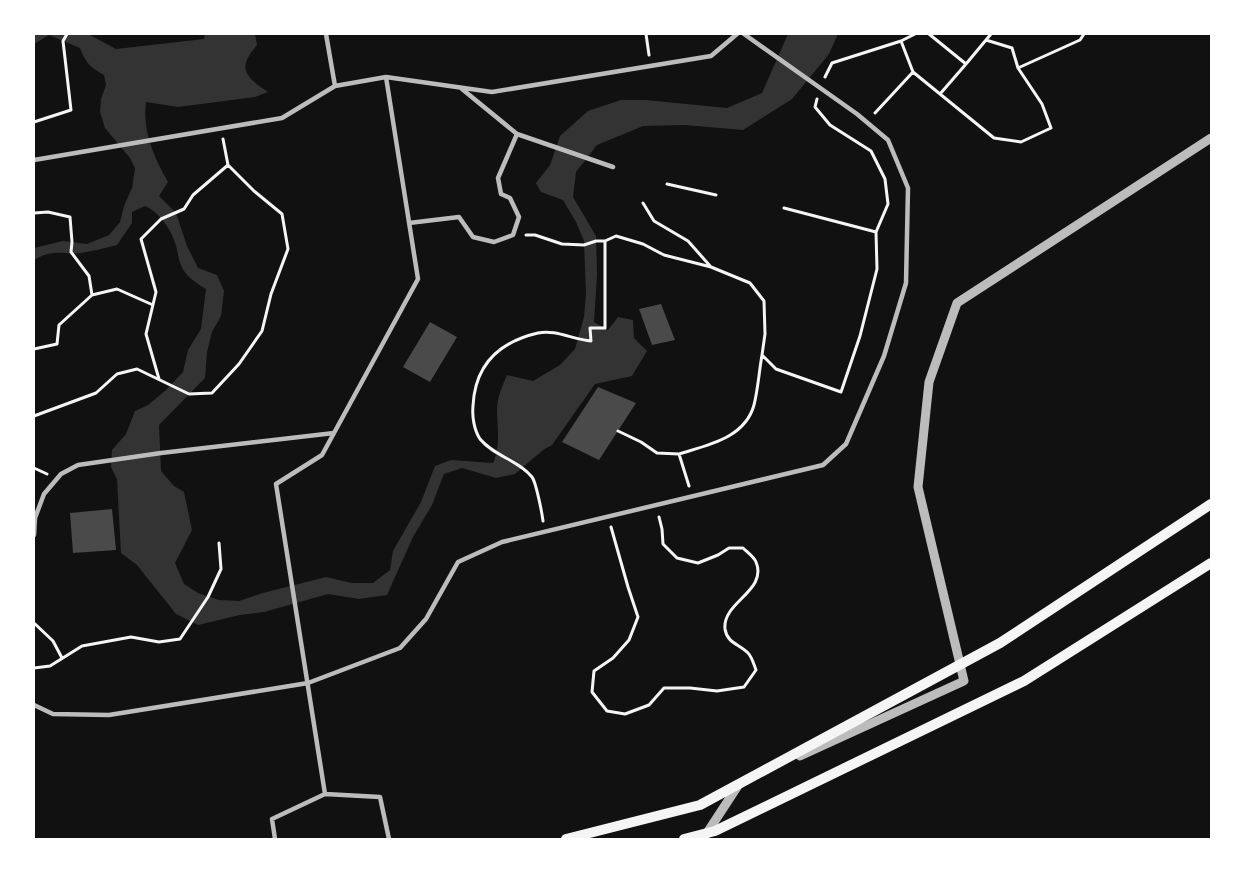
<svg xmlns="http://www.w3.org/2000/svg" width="1245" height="873" font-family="Lato,sans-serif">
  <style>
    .water { fill: #333 }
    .building { fill: #4a4a4a }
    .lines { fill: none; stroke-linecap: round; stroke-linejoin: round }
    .path { stroke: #f5f5f5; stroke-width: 3 }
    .pedestrian { stroke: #bcbcbc; stroke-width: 4.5 }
    .tertiary { stroke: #bcbcbc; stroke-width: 9 }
    .secondary { stroke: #f5f5f5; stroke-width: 10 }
  </style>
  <rect width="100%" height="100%" fill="#111"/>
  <path class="water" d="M34,34H88L116,49L204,39L205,34H255L257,45C236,69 246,77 268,92L255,97L178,107L146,102C142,131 154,157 168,182L159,196L176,213L187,246L198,268L217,275L224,291L221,316L212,332L207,352L205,378L159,425L161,471L174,486L184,492L192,530L175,563L184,584L198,593L219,600L239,601L263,593L326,577L352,583H373L390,570L393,551L421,502L435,466L451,460L493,463C501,446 497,427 497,409C497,397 503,385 507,375L533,381L560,365L575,349L584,317L586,294L584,241L576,222L563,200L541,192L536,183L550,165L560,136L588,111L621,100H646L727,108L762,93L788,34H838L829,54L792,99L743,130L685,125L643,126L597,145L576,172L573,197L596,236L597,275L594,322L608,330L618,317L633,320L634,338L647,351L632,376L595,384L552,445L543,450L515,474L496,478L462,468L444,474L432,505L413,537L387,595L359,599L328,594L264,612L240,615L198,625L176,614L137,565L121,553L117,479L111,467L112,450L126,434L135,411L148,405L165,391L183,372L188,350L201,329L206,289C197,284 184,275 181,265C178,259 178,252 176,246C172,230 159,212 145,206L132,212V223L117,245C105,248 93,251 81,253C61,255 54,248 34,260V248L63,241L87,244L109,235L120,222L124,206L132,188L135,168L130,158L105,128L100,112L101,99L106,85L104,75C90,67 86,63 80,48L49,35L34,44Z"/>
  <path class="building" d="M661,304L675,340L652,345L639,309Z
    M430,322L457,337L430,382L403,367Z
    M598,387L636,403L599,460L562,442Z
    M112,509L116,550L73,553L70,513Z"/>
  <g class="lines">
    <path class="path" d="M646,34L649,55
      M929,34L966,64L991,34
      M986,40L1012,48L1018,68
      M901,41L913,72
      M825,77L832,63L901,41L915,34
      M940,94L966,64
      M817,99L815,107L830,125L871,151L885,179L888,204L876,232
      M875,113L913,72L994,138L1021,142L1051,128L1042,104L1018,68L1080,40L1084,34
      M34,122L71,110L63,41L67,34
      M667,184L716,195
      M643,203L654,221L688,241L711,267L750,283L764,301L765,334L762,355L776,369L841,392L860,336L877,269L876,232L784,208
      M34,213L48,212L70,217L72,242L71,252L89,276L92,295L59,325L57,344L34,349
      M526,235H535L562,244L584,245L596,241H605L616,236L643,244L664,255L711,267
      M92,295L117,289L153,305
      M159,379L146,334L156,292L141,239L161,219L184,209L193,195L228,165
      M34,416L96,393L117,374L137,369L189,394L212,393L239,364L262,331L271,294L288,249L282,214L254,191L228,165L223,139
      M618,431L641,442L657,453L679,454
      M34,468L47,474
      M689,486L679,454C708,445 745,438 754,405C758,389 759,372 762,355
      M543,521C542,513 536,482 532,477C518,460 494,456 480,439C474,430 472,416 473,406C475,364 499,342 538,333C555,329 574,340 591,341L590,328H605V241
      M611,527L628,587L638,617L629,640L613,658L594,671L592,692L607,711L625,714L649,705L664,688H690L717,691L744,687L756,670C754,665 752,657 748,653C739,644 727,643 725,629C722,602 768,591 756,562C754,557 747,552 743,548H729L718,555L698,563L677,558L663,544L662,529L659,517
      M34,623L53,641L62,658
      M34,668L50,666L82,646L131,637L159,642L180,639L208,597L221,569L219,543"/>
    <path class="pedestrian" d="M386,77L492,92L711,56L737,34
      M462,89L517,134
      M34,160L282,118L335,86
      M409,223L459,217L473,237L494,242L513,235L519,217L510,198L501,194L498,178L517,134L613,167
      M34,535L35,518L44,494L61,474L78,465L161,453L334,433
      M34,705L53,714L109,715L308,683L400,648L426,619L458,562L502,542L823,465L846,444L884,356L906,283L908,188L888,140L857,114L744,34
      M325,794L276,484L322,455L418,279L386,77L335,86L326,34
      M275,839L272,819L325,794L380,797L389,839"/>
    <path class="tertiary" d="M800,756L964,681L918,487L929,382L957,303L1211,138
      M705,836L739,784"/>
    <path class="secondary" d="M566,839L700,805L1000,643L1211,504
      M684,839L715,831L1024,681L1211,563"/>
  </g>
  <rect width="1245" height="873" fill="none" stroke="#ffffff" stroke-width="70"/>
</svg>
